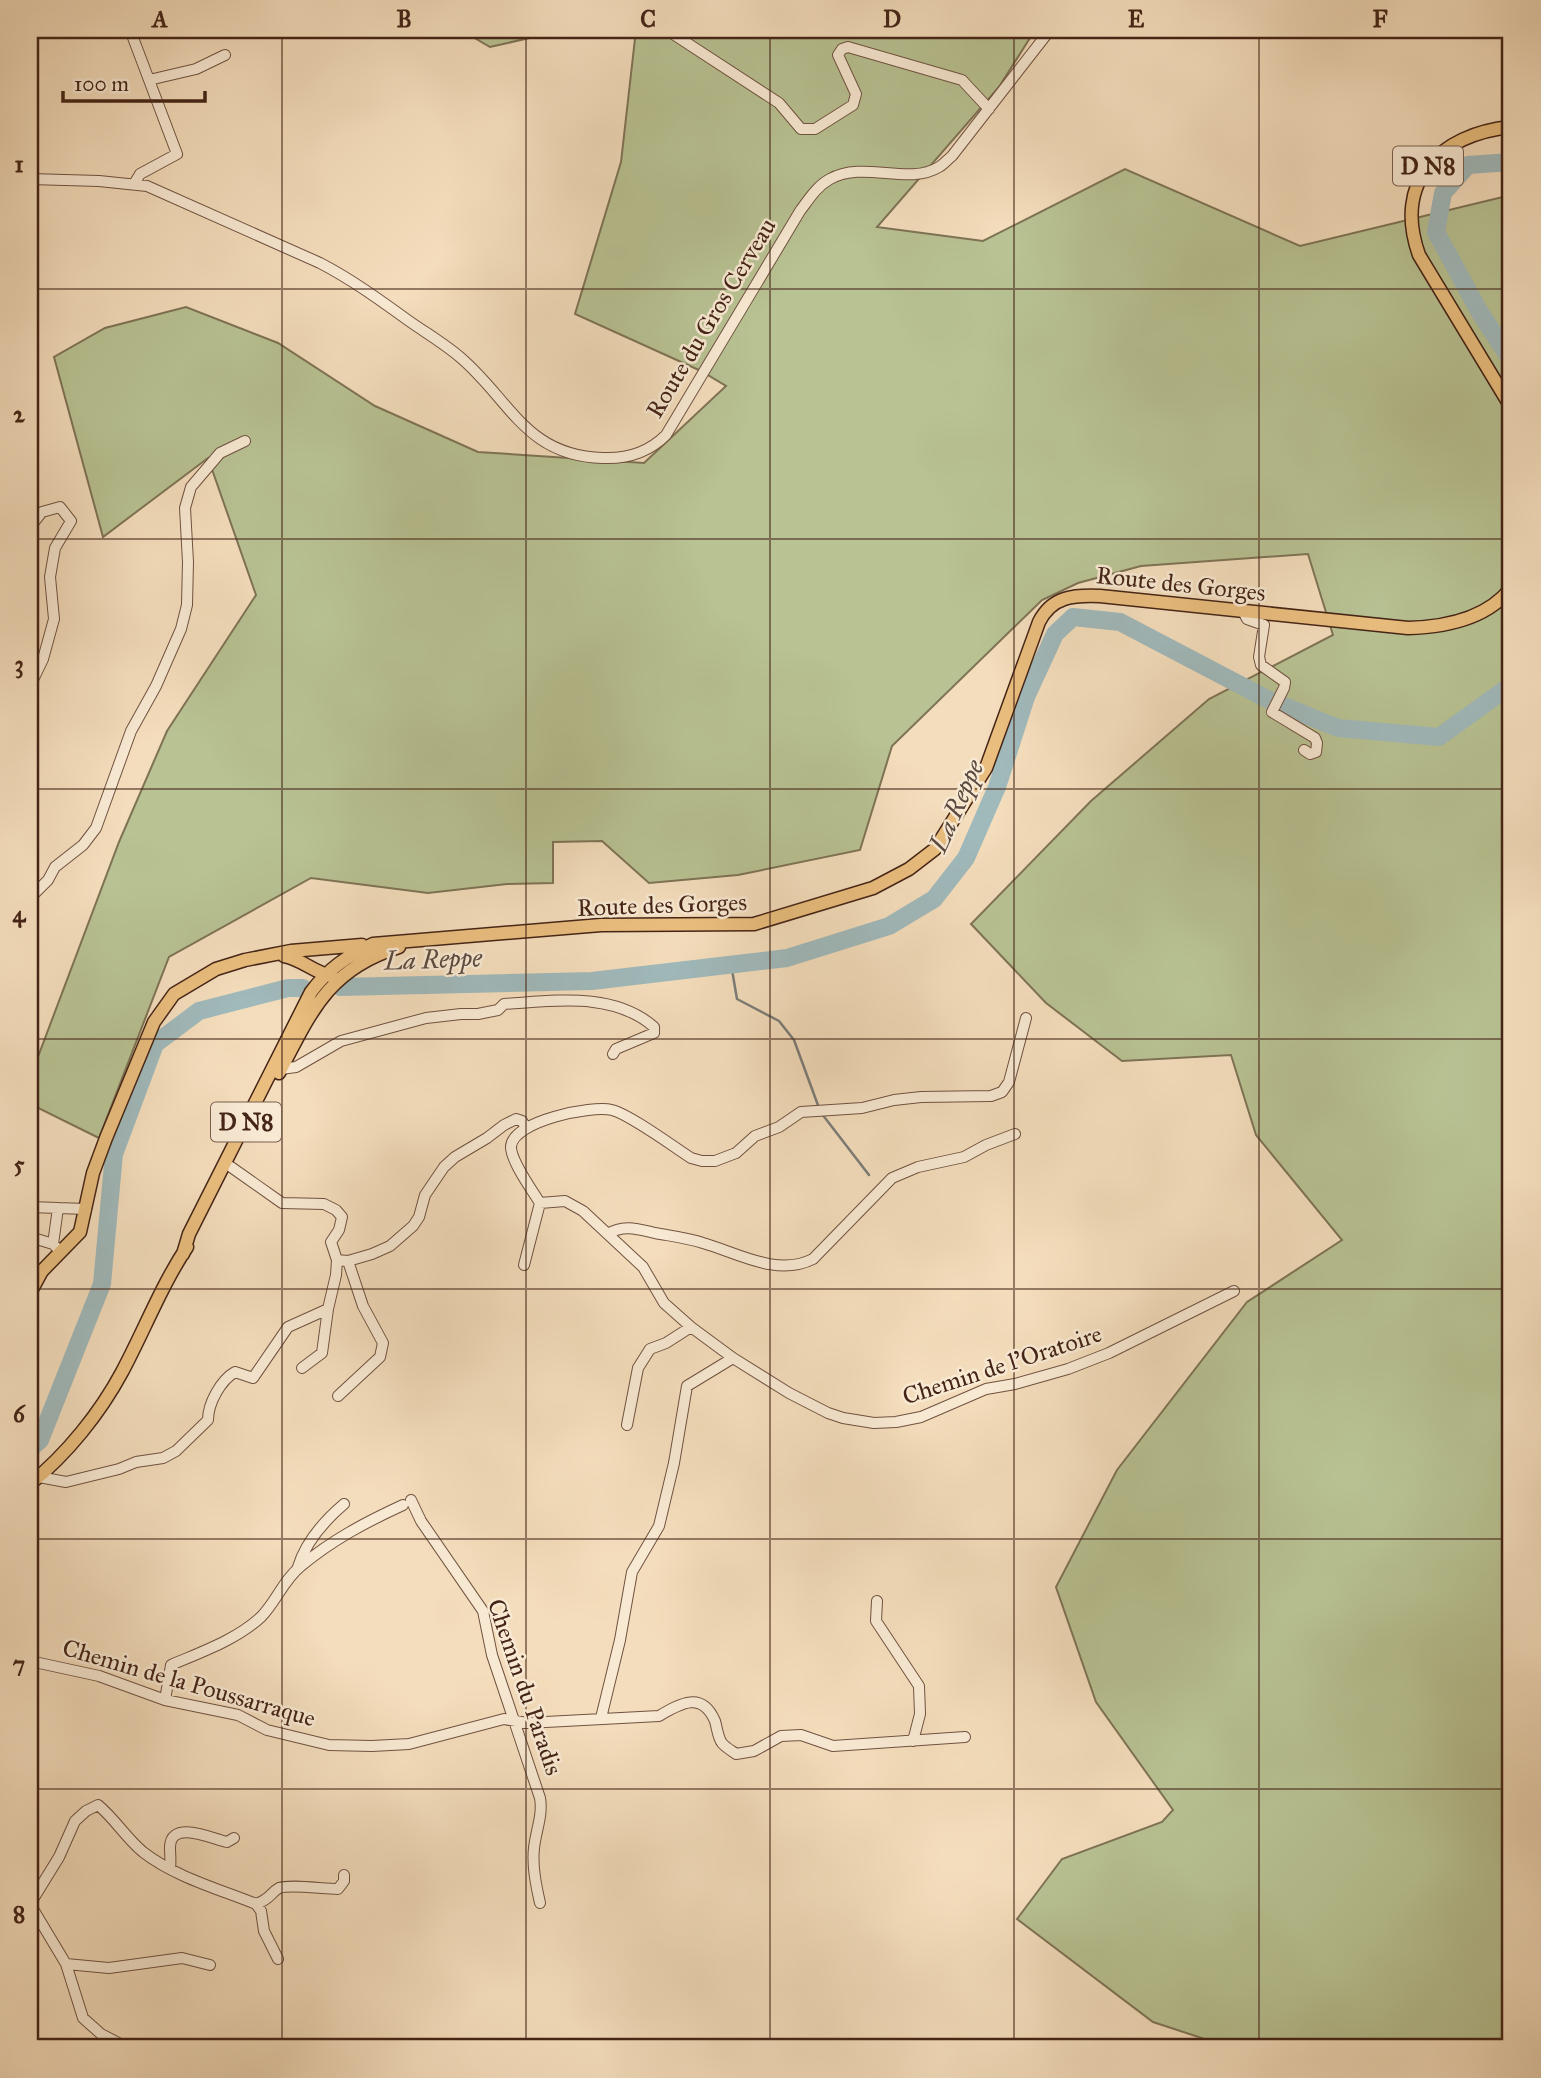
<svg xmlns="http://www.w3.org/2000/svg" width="1541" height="2078" font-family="'IM FELL Great Primer',serif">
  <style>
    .green { fill: #b8c293; stroke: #7e7355; stroke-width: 2 }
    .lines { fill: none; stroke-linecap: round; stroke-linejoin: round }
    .stream { stroke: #7b7d79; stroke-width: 2.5 }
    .river { stroke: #a0b9bb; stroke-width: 18 }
    .minor-casing { stroke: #705240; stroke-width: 12 }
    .major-casing { stroke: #442417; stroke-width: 15 }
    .minor { stroke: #f8e9d3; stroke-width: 10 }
    .major { stroke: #eabe7e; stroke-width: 12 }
    .grid { fill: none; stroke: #442417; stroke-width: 2; stroke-opacity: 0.55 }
    .labels { text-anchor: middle; stroke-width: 5; stroke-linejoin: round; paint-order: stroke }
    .shield { fill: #f8e9d3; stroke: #7a5f4f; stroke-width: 2 }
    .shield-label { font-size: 23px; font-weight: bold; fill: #442417 }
    .street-label { font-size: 24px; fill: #442417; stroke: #f8e9d3 }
    .water-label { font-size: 26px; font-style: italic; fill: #5b4940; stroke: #f8e9d3 }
    .neatline { fill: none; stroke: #442417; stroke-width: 2.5 }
    .grid-label { font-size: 23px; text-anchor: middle; font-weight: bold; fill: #442417 }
  </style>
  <rect width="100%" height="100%" fill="#f4ddbc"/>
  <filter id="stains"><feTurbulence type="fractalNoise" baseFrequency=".00286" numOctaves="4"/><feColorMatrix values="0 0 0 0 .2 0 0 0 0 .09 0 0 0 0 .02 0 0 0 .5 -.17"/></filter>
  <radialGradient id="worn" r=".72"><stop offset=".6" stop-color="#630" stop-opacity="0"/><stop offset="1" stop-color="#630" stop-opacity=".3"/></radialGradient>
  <path class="green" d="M461,30H564L490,47Z
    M636,30H1035L999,87L877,227L983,241L1125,169L1300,246L1511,195V2048H1232L1153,2022L1017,1919L1062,1859L1162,1822L1173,1810L1096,1702L1056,1587L1117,1470L1247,1302L1342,1240L1256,1135L1231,1055L1122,1061L1046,1003L971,924L1091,801L1209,699L1333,635L1308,554L1141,566L1078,583L1042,600L892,746L860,850L738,875L649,883L602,841L553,842V883L507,884L428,893L311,878L169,957L99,1138L30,1104V1078L119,842L167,731L256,595L208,458L103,537L54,357L105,328L186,307L278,343L375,406L478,452L644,463L726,386L701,371L575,314L621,162Z"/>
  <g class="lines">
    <path class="stream" d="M731,964L737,999L779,1021L794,1040L819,1108
      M822,1114L869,1175"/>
    <path class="river" d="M1511,162L1468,165L1443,193L1436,232L1479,311L1511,360
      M340,987L592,981L787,958L889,926L934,899L966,858L997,787L1026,697L1055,634L1073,617L1120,622L1267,699L1338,728L1439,737L1511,685
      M30,1449L40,1440L102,1284L114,1154L155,1044L199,1011L288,988H303"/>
    <defs>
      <path id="minor" d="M667,30L779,103L801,129H815L853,105L856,94L838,55L842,49L848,47L962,80L989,109
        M132,35L149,80
        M30,179L99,181L147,186L320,263C351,279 380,300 409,321C426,333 445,344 461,358C511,401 526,456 603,458C627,459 649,452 666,435L800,211C809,199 817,186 830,179C864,160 908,186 939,167C944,164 948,159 952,156L1050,30
        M134,184L140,174L177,154L149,80L196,69L225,55
        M30,527L42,512L60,507L71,521L55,548L50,577L54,619L43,659L30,686
        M1243,611L1247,619L1264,625L1259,657L1261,665L1285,682L1284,688L1272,712L1315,738L1317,743L1316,752L1310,754L1304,750
        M30,910L32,896L48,880L55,867L83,845L96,828L131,731L156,686L181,629L187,605L188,562L185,508L191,487L220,453L245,441
        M1026,1018L1009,1082L1002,1092L991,1096L921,1097L894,1100L862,1108L801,1112L779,1127L755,1136L736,1153L715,1161H702L691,1158C674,1147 629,1114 612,1110C591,1105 514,1121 511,1146C510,1160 532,1190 540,1203L565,1201L583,1211L643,1267L664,1303L691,1327L733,1358L789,1393L828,1413L843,1418L874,1423L896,1422L921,1417L986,1389L1015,1384L1068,1369L1109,1353L1234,1291
        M281,1069L296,1067L341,1041L426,1018L461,1014H478L498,1010L504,1004C553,1001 613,991 654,1027V1033L616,1049L613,1054
        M231,1167L282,1203L324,1204L336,1210L342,1217L339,1230L331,1242L337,1260L348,1261L372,1254L390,1246L413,1226L419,1217L425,1195L444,1167L455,1157L487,1138L504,1125L516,1119L522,1121L526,1128
        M30,1207L86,1209
        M608,1234C623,1224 638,1229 655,1233C671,1236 688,1238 703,1243C738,1253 777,1277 813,1259L892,1178L918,1167L964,1157L986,1145L1015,1134
        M30,1237L53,1244L58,1249
        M53,1244L58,1208
        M524,1265L540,1203
        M302,1368L322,1353L328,1309L336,1275L337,1260
        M338,1396L380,1357L383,1343L363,1306L348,1261
        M627,1425L638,1368L650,1349L666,1343L691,1327
        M39,1477L66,1482L119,1469L136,1462L163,1458L176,1451L208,1420C208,1403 221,1380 235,1372L253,1378L288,1327L328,1309
        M411,1500L421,1521L483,1611L492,1655L540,1798C543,1815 536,1830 534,1848C532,1866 536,1885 540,1903
        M298,1567C306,1541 324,1521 344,1504
        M877,1601L876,1621L919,1686L920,1714L913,1741
        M30,1661L99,1676L165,1700L238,1715L267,1730L329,1745L372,1746L409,1744L504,1719L527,1723L659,1716C681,1703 702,1691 715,1721C717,1728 718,1738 722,1743C725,1747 732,1751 736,1754L754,1751L781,1736L801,1735L833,1746L965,1737
        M165,1700L171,1665C201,1652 236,1640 261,1617C276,1602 284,1579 301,1566C332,1540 366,1522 403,1505
        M601,1718L620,1640L632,1572L659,1526L674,1463L687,1386L733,1358
        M170,1869C171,1861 170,1854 170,1847C171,1819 213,1839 227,1842L234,1838
        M30,1904L59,1857L75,1821L86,1811L98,1805C115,1819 126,1838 143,1852C175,1877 219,1889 256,1904C271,1899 270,1893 279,1888C290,1884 323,1889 338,1889L344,1881V1875
        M30,1904L66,1964L83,2018L101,2034L128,2048
        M256,1904L261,1911L264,1931L278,1959
        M66,1964L109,1968L182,1958L210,1965"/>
      <path id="major" d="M1511,127C1439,134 1393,182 1419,255L1511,407
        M284,956C302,959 314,973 332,976
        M279,1073C311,1012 328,969 399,947
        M183,1254L189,1234L311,992C328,969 347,956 373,944L601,925L754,924L873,888L909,869L935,849L986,768L1039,622C1052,596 1074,595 1100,596L1408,628C1444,627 1487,619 1511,588
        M30,1293L42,1271L80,1232L93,1173L106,1138L154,1022L174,994L216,969L245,960L291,951L362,945
        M30,1484C67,1454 100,1413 122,1372C144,1331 161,1286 187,1247"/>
    </defs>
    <use href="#minor" class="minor-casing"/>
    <use href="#major" class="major-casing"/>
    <use href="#minor" class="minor"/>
    <use href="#major" class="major"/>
  </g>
  <path class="grid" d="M282,30V2048M526,30V2048M770,30V2048M1014,30V2048M1259,30V2048M30,289H1511M30,539H1511M30,789H1511M30,1039H1511M30,1289H1511M30,1539H1511M30,1789H1511"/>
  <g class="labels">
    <g class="shield">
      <rect x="1393" y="146.5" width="70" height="39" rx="5"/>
      <rect x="211" y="1102.5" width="70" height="39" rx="5"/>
    </g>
    <g class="shield-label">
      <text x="1428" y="174">D N8</text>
      <text x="246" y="1130">D N8</text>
    </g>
    <g class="street-label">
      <text transform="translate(711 318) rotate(-59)" y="8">Route du Gros Cerveau</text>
      <text transform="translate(1181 584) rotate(6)" y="8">Route des Gorges</text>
      <text transform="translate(662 905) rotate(-2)" y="8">Route des Gorges</text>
      <text transform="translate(1002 1365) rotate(-18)" y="8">Chemin de l'Oratoire</text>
      <text transform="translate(189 1683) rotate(16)" y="8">Chemin de la Poussarraque</text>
      <text transform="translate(525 1687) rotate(71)" y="8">Chemin du Paradis</text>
    </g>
    <g class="water-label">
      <text transform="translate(956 806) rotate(-66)" y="9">La Reppe</text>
      <text transform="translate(433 959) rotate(-2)" y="9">La Reppe</text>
    </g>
  </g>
  <rect width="1541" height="2078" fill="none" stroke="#f4ddbc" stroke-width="77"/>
  <path d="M63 91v10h142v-10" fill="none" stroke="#442417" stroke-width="3.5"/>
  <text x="74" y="91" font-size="21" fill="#442417" stroke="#f8e9d3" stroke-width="5" paint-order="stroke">100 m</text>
  <rect x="38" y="38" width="1464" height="2001" class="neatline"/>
  <g class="grid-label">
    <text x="160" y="27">A</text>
    <text x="404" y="27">B</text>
    <text x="648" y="27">C</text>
    <text x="892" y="27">D</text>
    <text x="1136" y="27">E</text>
    <text x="1380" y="27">F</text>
    <text x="19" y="172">1</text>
    <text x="19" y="422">2</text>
    <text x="19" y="672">3</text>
    <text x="19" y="922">4</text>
    <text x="19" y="1172">5</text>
    <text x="19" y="1422">6</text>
    <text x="19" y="1672">7</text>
    <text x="19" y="1922">8</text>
  </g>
  <rect width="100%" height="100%" filter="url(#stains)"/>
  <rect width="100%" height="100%" fill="url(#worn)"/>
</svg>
